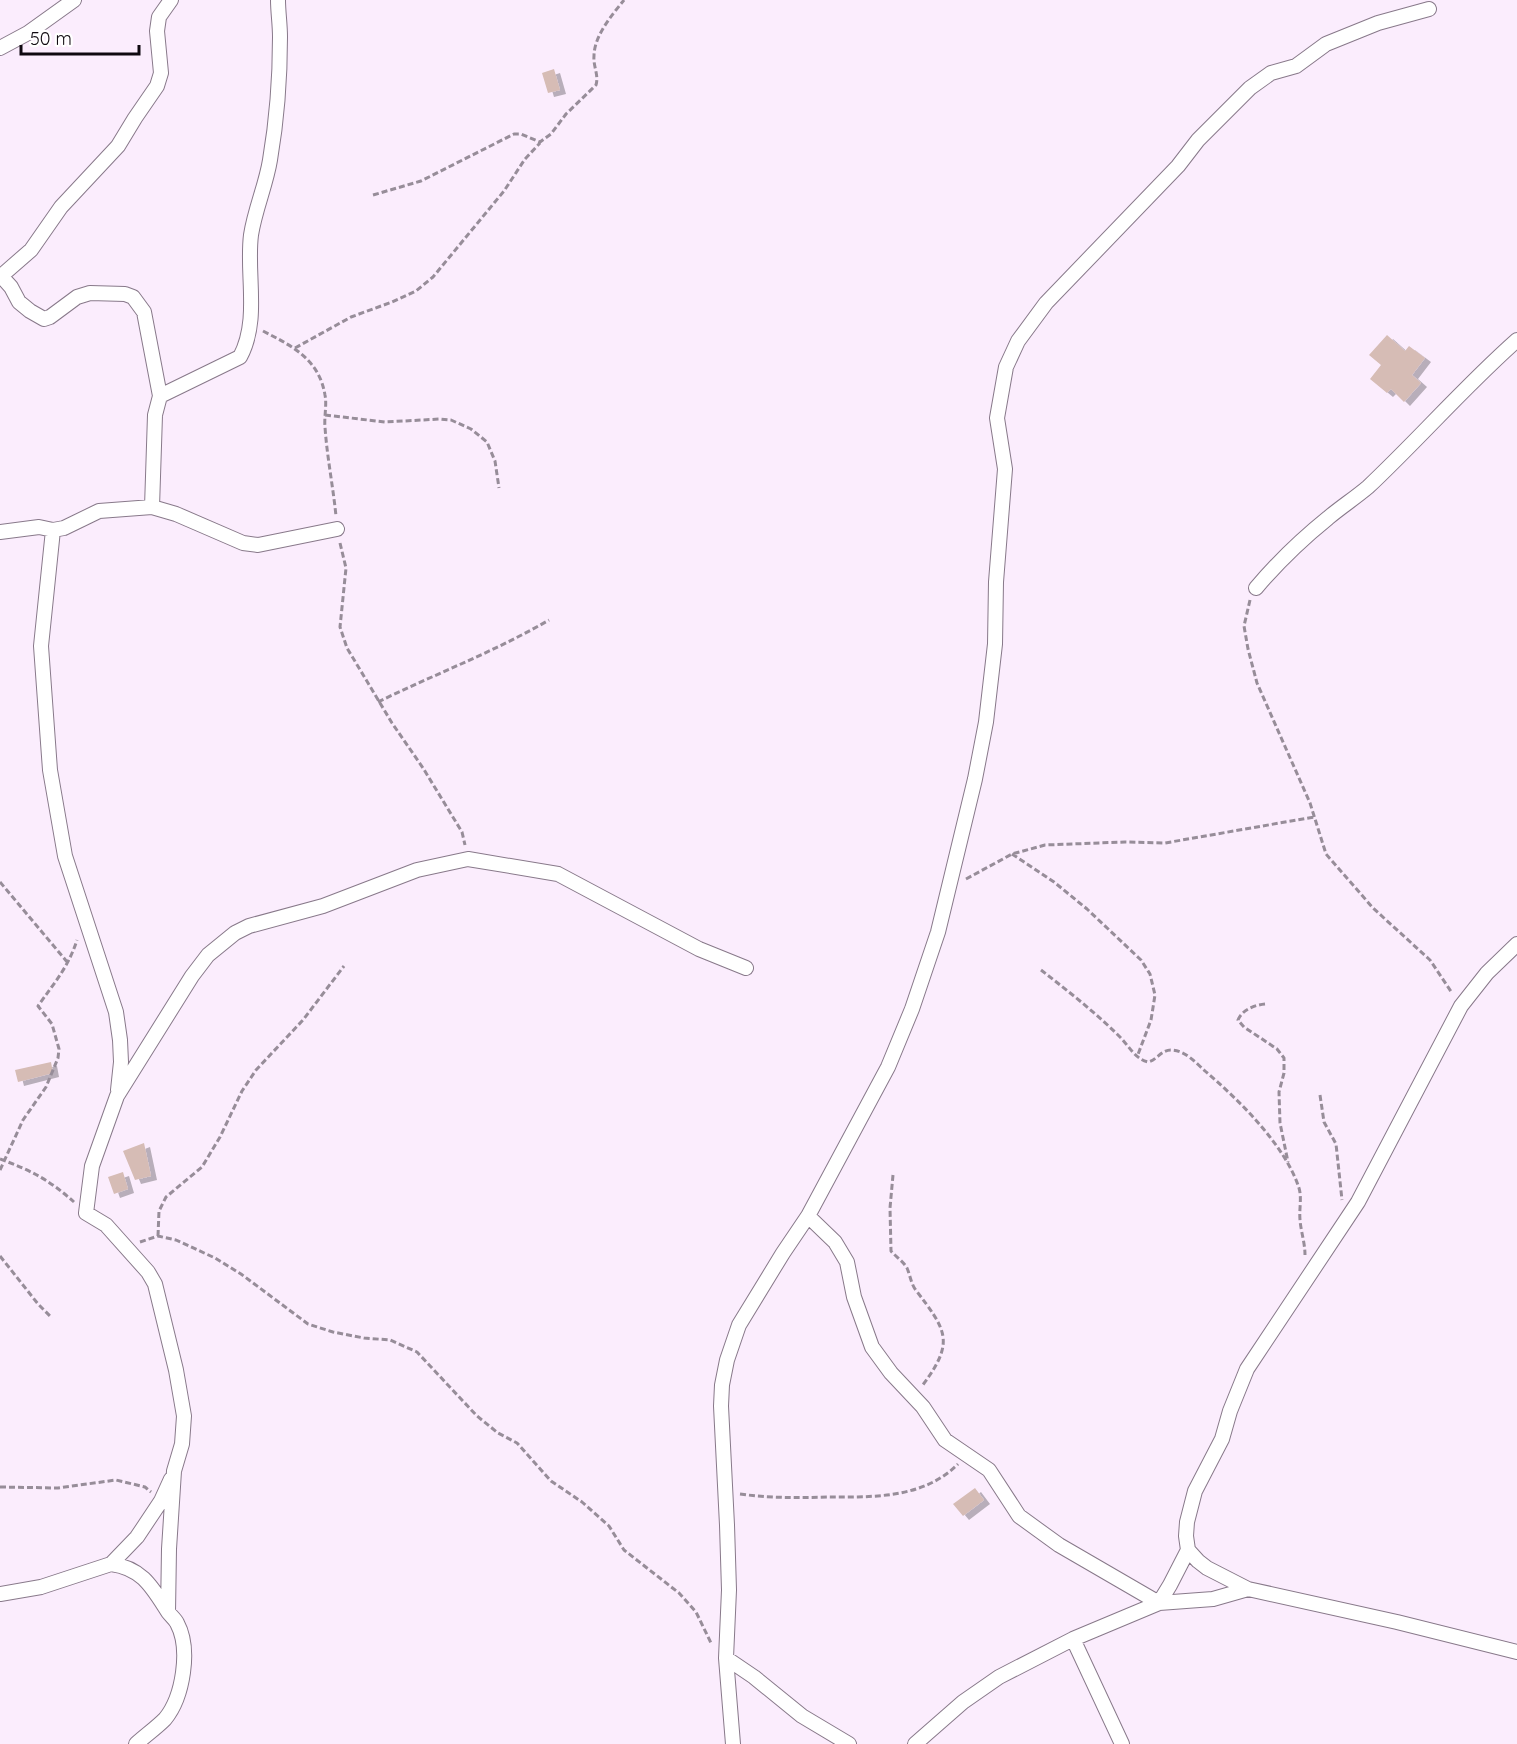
<svg xmlns="http://www.w3.org/2000/svg" width="1517" height="1744" font-family="Quicksand,sans-serif">
  <style>
    .building { fill: #d6bcb5; filter: url(#shadow) }
    .lines { fill: none; stroke-linecap: round; stroke-linejoin: round }
    .street-casing { stroke: #88798a; stroke-width: 16 }
    .path { stroke: #978d99; stroke-width: 3; stroke-dasharray: 6 3; stroke-linecap: butt }
    .street { stroke: #fff; stroke-width: 14 }
  </style>
  <defs>
    <filter id="shadow"><feDropShadow dx="6" dy="4" stdDeviation="0" flood-color="#0004"/></filter>
  </defs>
  <rect width="100%" height="100%" fill="#fbedfd"/>
  <path class="building" d="M554,69L560,90L548,93L542,73Z
    M1387,335L1405,351L1409,346L1425,358L1412,375L1421,383L1404,402L1391,389L1387,393L1370,379L1381,365L1369,355Z
    M51,1062L53,1073L18,1082L15,1070Z
    M144,1143L151,1176L135,1180L123,1151Z
    M123,1172L128,1189L114,1194L108,1177Z
    M975,1488L984,1500L963,1516L953,1504Z"/>
  <g class="lines">
    <defs>
      <path id="street" d="M0,48L28,33L74,0
        M1,276L11,287L19,302L30,311L44,319L50,317L77,297L90,293L125,294L133,297L144,312L160,396L155,415L152,507
        M0,277L31,250L61,207L118,146L135,118L157,86L161,73L157,31L159,17L171,0
        M160,396L240,357C260,320 246,274 251,235C255,209 266,185 270,160C277,119 280,78 280,37C280,24 278,12 278,0
        M53,530L41,646L50,770L65,856L116,1012L120,1040L121,1062L118,1090
        M0,532L39,527L53,530L64,528L99,511L152,507L176,514L243,543L258,545L337,529
        M1256,588C1278,562 1302,539 1328,518C1341,507 1355,498 1368,487C1419,439 1465,386 1517,340
        M1517,944L1487,973L1461,1006L1358,1202L1247,1369L1230,1411L1222,1439L1195,1491L1187,1522L1186,1536L1188,1550L1198,1561L1207,1568L1248,1589L1397,1622L1517,1652
        M808,1216L835,1242L847,1262L854,1297L872,1347L891,1373L923,1407L945,1440L989,1470L1019,1516L1059,1545L1159,1603L1213,1599L1248,1589
        M111,1564C142,1568 152,1587 168,1612
        M0,1594L41,1587L111,1564L137,1537L161,1501L171,1479
        M1073,1639L1122,1744
        M726,1658L754,1677L802,1716L849,1744
        M136,1744C146,1735 156,1728 165,1719C183,1697 191,1649 177,1623C175,1619 171,1616 168,1612L169,1549L174,1471L182,1444L184,1416L176,1370L155,1284L148,1272L106,1225L86,1213L92,1166L117,1096L192,976L208,955L235,933L249,926L323,906L417,870L468,859L558,874L699,949L746,968
        M733,1744L726,1658L729,1590L727,1525L721,1406L722,1385L727,1360L739,1325L783,1253L808,1216L888,1067L912,1009L938,932L975,779L986,722L995,644L996,582L1005,469L997,418L1006,367L1018,341L1046,303L1178,166L1198,140L1250,88L1271,73L1296,66L1326,44L1378,23L1429,9
        M915,1744L963,1702L999,1677L1073,1639L1159,1603L1170,1585L1188,1550"/>
    </defs>
    <use href="#street" class="street-casing"/>
    <path class="path" d="M373,195L421,181L514,134H521L540,142L551,134L566,114L596,85C599,75 593,66 594,56C594,36 612,15 624,0
      M263,331C292,346 319,359 325,395C327,405 324,417 325,427C327,457 333,486 336,516
      M295,348L351,317L392,302L416,291L433,277L504,191L525,159L540,143
      M325,415L385,422L440,419L451,420L471,429L487,442L495,461L499,488
      M340,543L346,568L340,627L347,648L392,723L423,768L462,832L465,845
      M1250,600L1244,626L1248,649L1257,683L1310,803L1326,854L1373,908L1430,960L1452,993
      M378,702C435,674 494,652 549,620
      M1012,854L1054,882L1087,909L1141,960L1150,974L1155,995L1151,1020L1137,1057
      M966,879L1012,854L1045,845L1125,842L1165,843L1314,817
      M0,882L68,963
      M1041,970C1068,991 1096,1013 1120,1037C1129,1046 1135,1059 1148,1062C1157,1060 1161,1050 1171,1050C1185,1050 1196,1063 1205,1071C1239,1100 1285,1145 1299,1188C1302,1198 1299,1209 1300,1220C1301,1232 1305,1243 1305,1255
      M1265,1004C1254,1005 1242,1010 1238,1020L1244,1027L1277,1049L1284,1058V1073L1279,1092L1280,1123L1288,1162
      M1320,1095L1324,1122L1336,1144L1342,1200
      M0,1159C32,1171 48,1179 74,1202
      M0,1170L23,1120L46,1087L58,1058L59,1049L52,1024L38,1006C54,983 68,968 77,940
      M893,1175L890,1208L891,1251C896,1257 903,1261 907,1268C910,1275 911,1283 915,1289C946,1330 956,1341 922,1386
      M158,1236L159,1211L166,1197L202,1167L220,1137L242,1091L256,1070L303,1020L344,966
      M140,1242L158,1236L176,1240L215,1258L241,1274L308,1324L333,1332L364,1338L390,1340L417,1352L477,1416L498,1433L517,1443L551,1481L582,1502L609,1526L624,1550L679,1593L696,1612L712,1645
      M0,1256L38,1304L52,1318
      M0,1487L58,1488L116,1480L145,1487L151,1492
      M740,1494C769,1498 797,1498 827,1497C873,1497 923,1499 958,1464"/>
    <use href="#street" class="street"/>
  </g>
  <path d="M21 45v9h118v-9" fill="none" stroke="#0f0910" stroke-width="3"/>
  <text x="30" y="45" font-size="18" fill="#0f0910" stroke="#ffffff" stroke-width="4.5" paint-order="stroke">50 m</text>
</svg>
